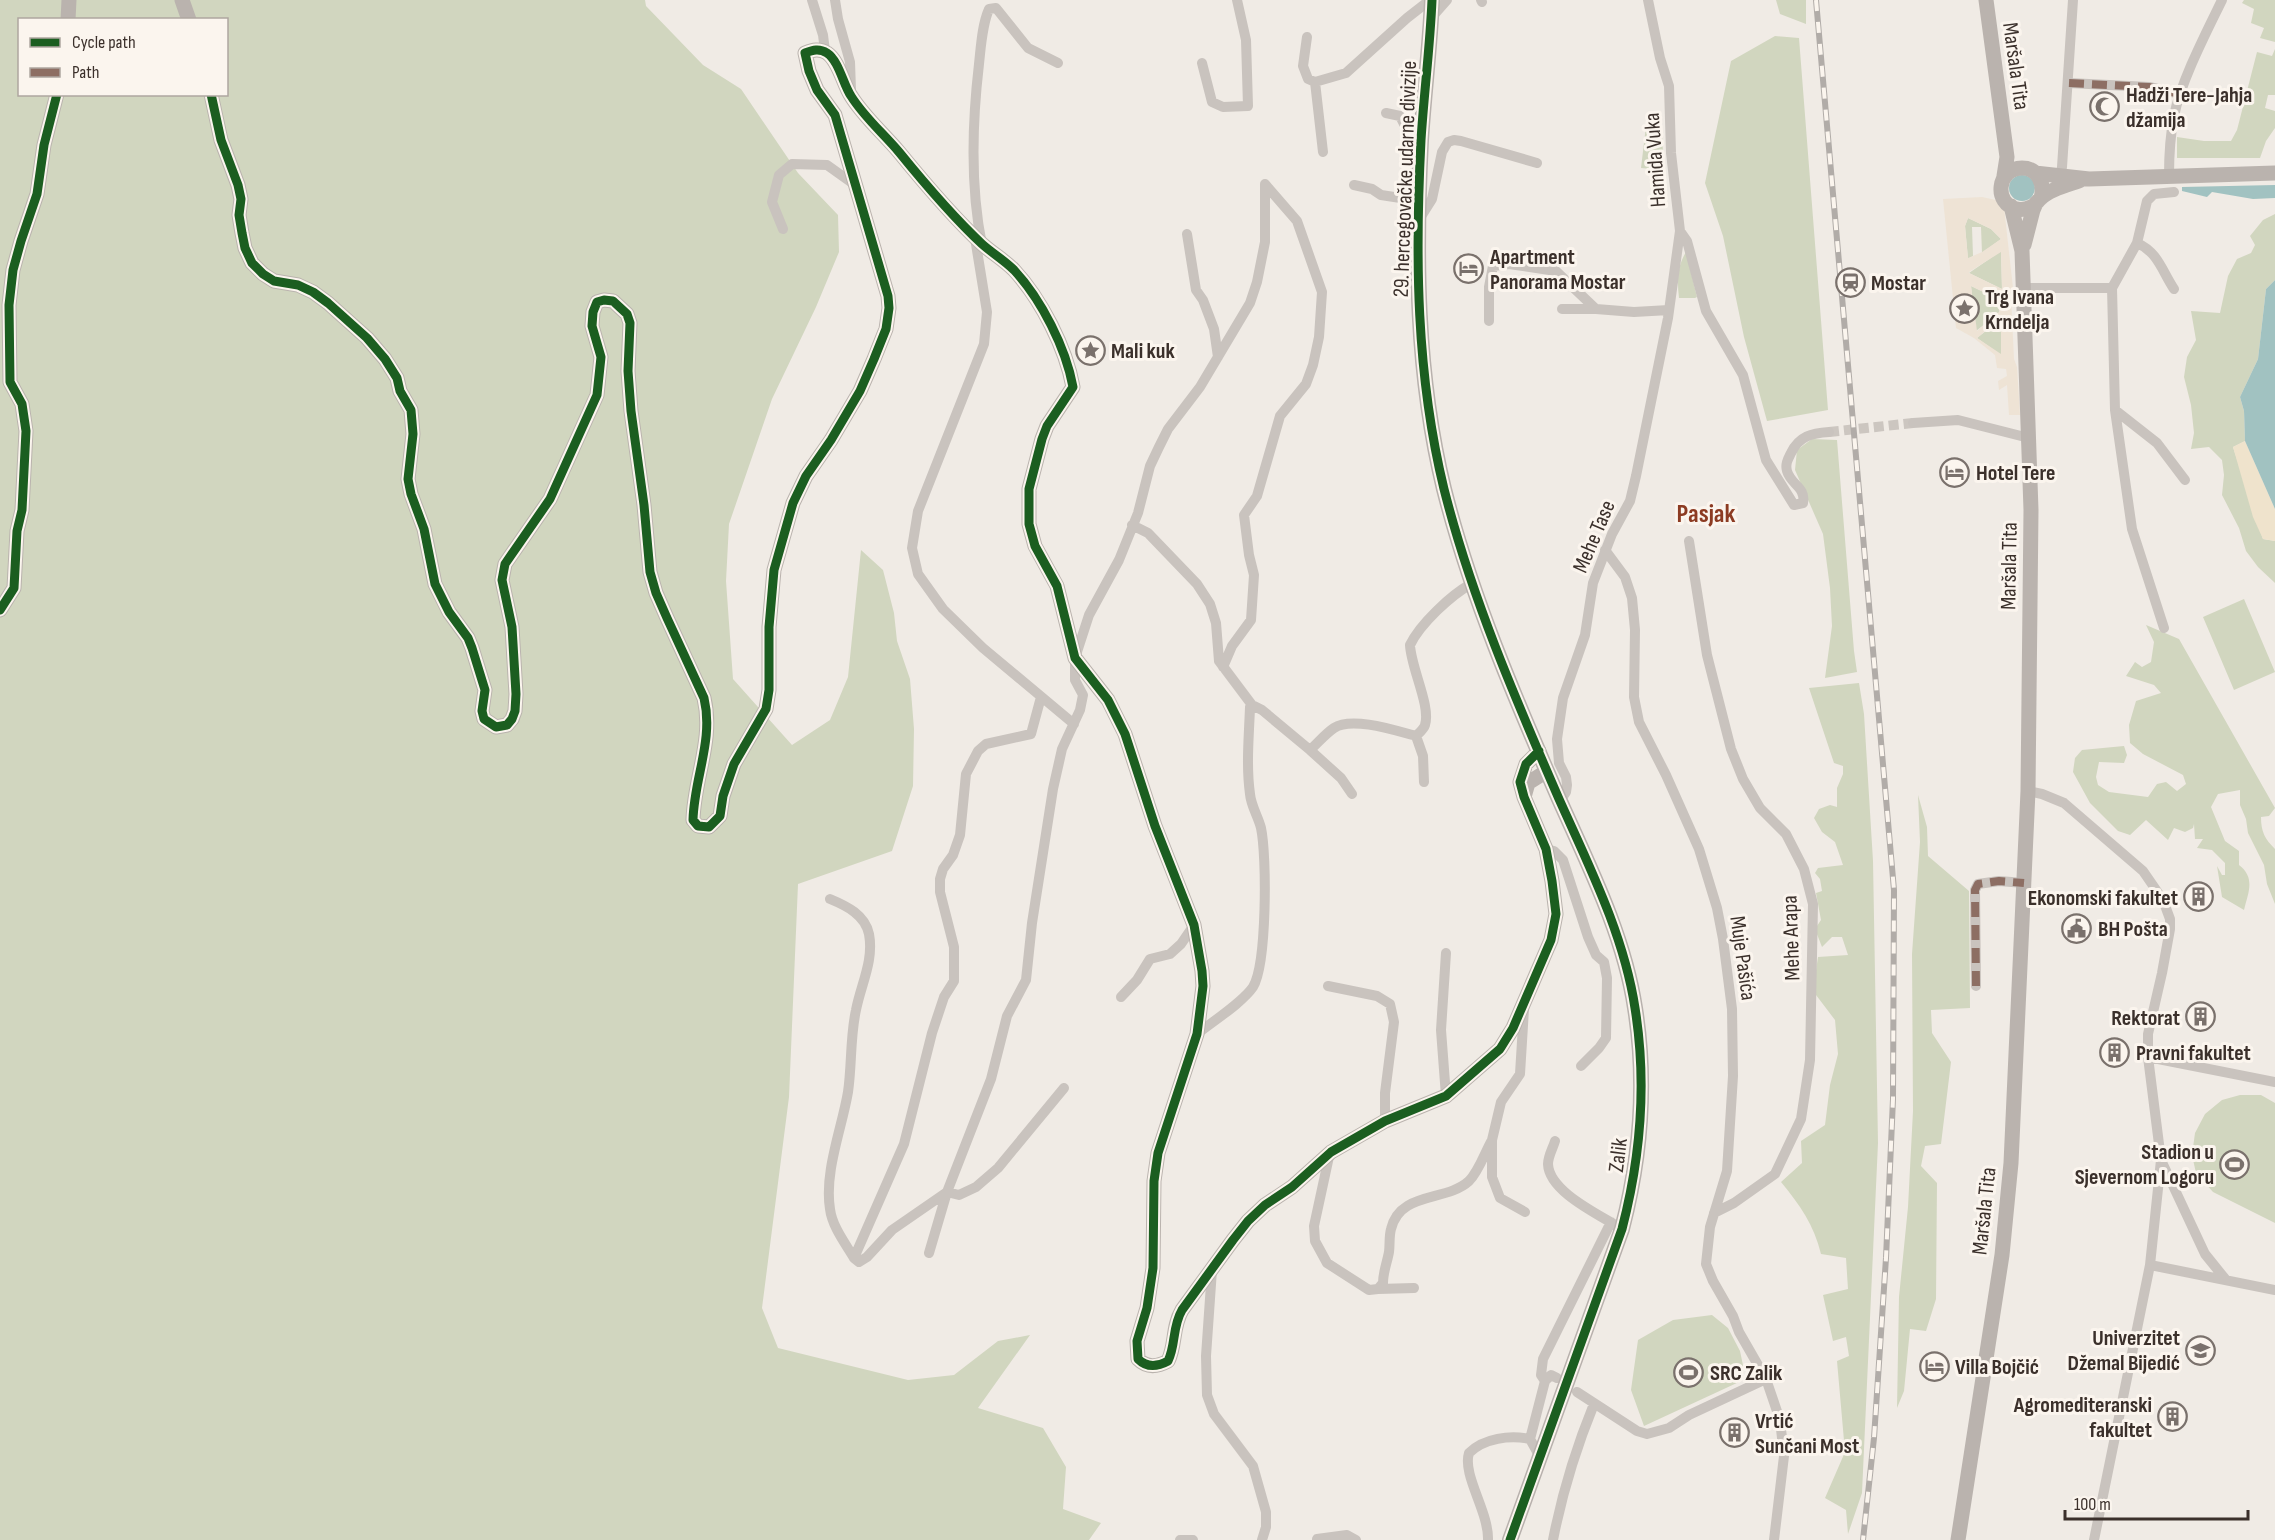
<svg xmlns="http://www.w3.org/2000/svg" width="2275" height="1540" font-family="'Sofia Sans Condensed',sans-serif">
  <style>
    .green { fill: #d1d6bf; fill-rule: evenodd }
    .sand { fill: #efe3cc }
    .plaza { fill: #eee3d5; fill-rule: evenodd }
    .water { fill: #a1c2c1 }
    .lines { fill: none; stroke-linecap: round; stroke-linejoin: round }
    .street-tunnel { stroke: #ccc6c0; stroke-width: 10; stroke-dasharray: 10 5; stroke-linecap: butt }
    .street { stroke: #c9c3be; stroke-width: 10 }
    .secondary { stroke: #bab3ae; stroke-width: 15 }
    .primary { stroke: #b8b1ad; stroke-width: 16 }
    .rail-casing { stroke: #b1aca8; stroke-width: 6 }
    .rail { stroke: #fbf5ee; stroke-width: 4; stroke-dasharray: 11; stroke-linecap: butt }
    .quiet { stroke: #8d6e63; stroke-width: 8; stroke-dasharray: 15 8; stroke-linecap: butt }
    .cycleway-casing { stroke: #fbf5ee; stroke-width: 13 }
    .cycleway { stroke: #1b5e20; stroke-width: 9 }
    .labels { text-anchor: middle; stroke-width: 6; stroke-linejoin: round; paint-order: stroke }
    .street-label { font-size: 22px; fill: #3b302b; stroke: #fbf5ee }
    .poi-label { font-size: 22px; font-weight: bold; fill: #3b302b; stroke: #fbf5ee; text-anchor: start }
    .quarter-label { font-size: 26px; font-weight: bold; fill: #8c3b22; stroke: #fbf5ee }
  </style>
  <rect width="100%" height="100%" fill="#f0ebe5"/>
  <path class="green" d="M0,0H645L646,6L703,65L741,89L798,173L838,215L839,252L816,307L772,399L729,524L726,581L733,679L792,745L830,720L848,677L861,550L883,570L894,613L897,641L910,679L914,729L913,786L892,851L798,884L789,1097L762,1308L778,1348L908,1380L954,1375L998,1341L1030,1335L978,1408L1043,1428L1066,1467L1063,1509L1101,1523L1089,1540H0ZM20,20H226V94H20Z
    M1776,0H1806V24L1780,14Z
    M2244,0H2275V42L2260,38L2264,28L2251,23L2254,9L2242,3Z
    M1775,36L1799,38L1828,410L1767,421L1744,337L1723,236L1705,183L1731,61Z
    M2275,49V95H2268L2265,108L2275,111V128L2266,141L2260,158H2177V137L2204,141H2231L2237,130L2257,52L2272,56Z
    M1646,126L1662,135L1664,170L1641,168Z
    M2275,214V280L2266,289L2258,359L2240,397L2244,411L2245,441L2233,447L2263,539L2275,541V583L2258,567L2246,551L2239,528L2222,495L2224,475L2222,460L2209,447L2191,449L2194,433L2191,405L2184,377L2187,357L2196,340L2191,311L2220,313L2228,276L2237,259L2251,253L2255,245L2250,236L2263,220Z
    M1968,218L1991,229L2001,239L1982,253L1981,227H1972L1973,256L1968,259L1965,226Z
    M2001,251L2002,289L1969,273Z
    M1686,252L1697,297L1695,298H1679C1677,281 1677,267 1686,252Z
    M1971,286L2000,300V312L1976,331Z
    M2001,319V355L1977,338Z
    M1812,439L1837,440L1854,651L1857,672L1825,678L1832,626L1830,588L1823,534L1795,470L1797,450Z
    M2244,599L2275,672L2234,690L2203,617Z
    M2146,625L2179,639L2275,808L2269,816L2261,817C2261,832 2265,839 2275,849V904L2267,884L2264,865L2248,833L2246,819L2240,805V790L2218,794L2211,807L2225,841L2239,851V865C2256,878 2248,893 2244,910L2222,897L2217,866L2222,875H2225V863L2212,850L2197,848L2203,839H2195L2194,824L2193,828L2185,832L2174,828L2168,840L2146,820L2130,835L2118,831L2090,803L2073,772L2075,758L2082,750L2124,746L2127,755L2124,763L2099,762L2096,777L2098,785L2109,792L2148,797L2157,784L2166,782L2177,791L2186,784L2183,775L2143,754L2130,743L2129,725L2136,701L2161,693L2154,685L2126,676L2135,662L2142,667L2151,662L2154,642Z
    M1859,683L1864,714L1873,861L1878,1143L1862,1493L1848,1534L1846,1510L1825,1498L1845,1452L1837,1361L1849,1356L1846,1337L1833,1341L1823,1295L1848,1289L1846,1258L1821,1254C1814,1225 1800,1205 1781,1182L1802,1163L1801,1141L1825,1125L1830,1085L1838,1054L1835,1020L1813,991L1818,957L1848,955L1842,937H1832L1822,947L1815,929L1821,920L1816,893L1822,891L1820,879L1815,873L1818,868L1843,865L1835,842L1822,832L1814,818L1819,809L1830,805L1837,807V788L1843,774V766L1834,763L1809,688Z
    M1918,795L1927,827L1928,856L1969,891L1970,1008L1931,1010L1932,1033L1951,1062L1941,1144L1925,1146L1921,1166L1937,1183L1936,1299L1926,1331L1910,1329L1904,1391L1897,1408L1899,1297L1908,1207L1913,1111L1912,954L1920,842Z
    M2240,1095H2261L2275,1103V1223L2213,1192L2196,1173L2192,1155L2195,1133L2205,1114L2222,1100Z
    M1712,1315L1728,1328L1740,1351L1744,1370L1739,1382L1644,1426L1631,1390L1638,1340L1673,1320Z"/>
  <path class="sand" d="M2245,441L2275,509V541L2263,539L2253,517L2233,447Z"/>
  <path class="plaza" d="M1982,197L2000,201L2004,207L2013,288L2011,296L2014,359L2017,367L2020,415H2009L2007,385L1999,390L1998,381L2007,376L2006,369L1997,368L1995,355L1974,338L1956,328L1943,199ZM1968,218L1991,229L2001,239L1982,252L1981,227L1982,252L1973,256L1971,227L1973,256L1968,258L1965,226ZM2001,252L2002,289L1969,273V272ZM1971,286L2000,300L1999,312L1977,331ZM2000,319L2001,320V354L1977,338Z"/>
  <path class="water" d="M2009 188a13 13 0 1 1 26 0a13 13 0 1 1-26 0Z
    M2275,185V198L2253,199L2212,192L2207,197L2182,191V187Z
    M2275,280V509L2245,441L2244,411L2240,397L2258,359L2266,289Z"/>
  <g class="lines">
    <path class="street-tunnel" d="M1829,432L1913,423"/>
    <path class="street" d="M812,0L823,35L825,51
      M835,0L838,19L850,62L851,90
      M1481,0L1482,2
      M1432,17L1447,0
      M1307,37L1303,66L1308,79L1315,82L1323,152
      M1202,63L1212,102L1223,107L1248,106L1246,40L1237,0
      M1315,82L1346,73L1407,18L1430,0
      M2069,83L2149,87L2181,94
      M2056,176L2061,173L2062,167L2073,0
      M2169,176C2169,156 2170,136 2174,116C2181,81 2206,33 2222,0
      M1354,185L1372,189L1381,195L1407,199C1411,165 1418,148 1400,116L1386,113
      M1420,218L1432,199L1442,152L1448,142L1454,140L1461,141L1537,163
      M783,229L772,202L779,175L792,164L827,165L855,185
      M1680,231L1687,241L1706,311L1743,375L1766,460L1794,505L1803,503C1806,487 1791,485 1787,471C1785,464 1788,459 1791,453C1799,436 1812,433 1829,432
      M1187,234L1196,290L1203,300L1214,329L1218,357
      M975,238L987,312L984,344L918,511L912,548L918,574L943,609L983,648L1074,724
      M2137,243C2158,252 2162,271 2174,289
      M982,245C970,186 972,124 979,64C981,46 982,25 989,9L996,8L1028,48L1058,63
      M2024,288H2112
      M1562,309H1596
      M1489,321V287L1493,266L1509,264L1556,271L1596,309L1634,312L1669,310
      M2115,410L2157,443L2185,480
      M1913,423L1958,420L2029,438
      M1132,525L1148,533L1197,584L1210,604L1216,623L1219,661L1252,705
      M1689,541L1707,655L1731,749L1743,779L1760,808L1786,834L1804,869L1813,904L1810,1060L1801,1119L1775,1174L1734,1203L1714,1213
      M1605,550L1625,577L1632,598L1635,630L1634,697L1639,722L1666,775L1699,849L1717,908L1723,939L1732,1009L1733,1076L1727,1171L1710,1227L1706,1264L1713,1281L1733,1316L1739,1332L1766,1379L1780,1420L1784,1456L1774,1540
      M2164,628L2132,529L2115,410L2112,288L2137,243L2147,201L2154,194L2174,192
      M1223,667L1232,646L1251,620L1254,575L1249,555L1244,515L1257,496L1280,416L1306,384L1313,365L1319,337L1322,292L1297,221L1265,184
      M1041,697L1031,734L986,744L978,751L966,774L960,835L953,855L943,869L940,879V892L954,947V981L944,997L932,1033L904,1144L854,1258L859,1262L867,1257L892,1230L947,1192L959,1195L976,1187L998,1168L1064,1088
      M1310,750L1341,778L1352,794
      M1424,782L1423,756L1416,736C1419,733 1424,729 1425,725C1431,706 1411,668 1410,645C1420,624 1451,595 1471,584
      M2028,791L2042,794L2064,803L2143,871L2163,900L2170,919V929L2162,973L2148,1034V1057L2161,1160L2150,1265L2094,1540
      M1560,801L1566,792L1567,785L1566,777L1559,763L1557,739L1563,698L1585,635L1593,583L1612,534L1630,501L1636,476L1668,318L1680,231L1671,153L1669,86L1660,58L1648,0
      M1546,849L1554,851L1563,860L1588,937L1596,955L1604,962L1607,978L1606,1038L1599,1048L1581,1066
      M830,899C847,906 865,915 869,934C874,961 861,984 856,1010C850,1037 852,1065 848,1092C842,1128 824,1172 830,1209C832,1226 845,1243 854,1258
      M1446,953L1441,1030L1446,1096
      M1328,986L1377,996L1390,1004L1394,1022L1385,1093V1121
      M1976,986L1975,890L1978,884L1999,881L2024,883
      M1121,997L1137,980L1150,959L1170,954L1181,944L1194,925
      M1524,1009L1520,1074L1501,1102L1492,1140V1177L1500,1198L1525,1212
      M1197,1034C1213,1021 1242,1003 1253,987C1267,964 1267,856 1261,828C1258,816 1251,806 1250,794C1246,765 1249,736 1250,707L1252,705L1262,710L1310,750C1318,743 1325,734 1334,728C1352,716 1397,731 1416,736
      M2148,1057L2275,1082
      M1555,1141C1553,1148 1548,1156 1548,1164C1549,1191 1596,1213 1617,1226
      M1330,1152L1314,1226L1315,1241L1327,1263L1369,1290L1378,1289L1383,1283C1383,1272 1387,1263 1389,1252C1390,1244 1389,1236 1391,1229C1400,1191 1446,1202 1469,1181C1479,1171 1485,1152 1492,1140
      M2161,1160L2205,1254L2226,1280
      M929,1253L947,1192L991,1079L1007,1016L1026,980L1032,923L1053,789L1062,749L1080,710L1083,695L1075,680V658L1089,615L1119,560L1138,513L1150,466L1159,447L1168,429L1200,387L1250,303L1257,282L1265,242V184
      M2150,1265L2275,1290
      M1212,1270L1206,1356L1207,1395L1214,1414L1253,1466L1266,1512V1527L1262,1540
      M1378,1289L1414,1288
      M1545,1381L1541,1375L1543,1359L1611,1222
      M1577,1392L1637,1431L1647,1434L1669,1428L1689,1415L1766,1379
      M1530,1439L1545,1381L1551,1375L1557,1378
      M1317,1539L1347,1535L1356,1540
      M1180,1540H1193
      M1488,1540C1489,1512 1462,1475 1469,1453C1484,1438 1510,1435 1530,1439L1540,1457
      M1553,1540C1562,1494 1576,1448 1594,1404"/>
    <path class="secondary" d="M182,0L189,20
      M1986,0L2007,157L2004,176
      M68,20L69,0
      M211,94L221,140L238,185L241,199L239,215L242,233L245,248L252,263L263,274L274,281L298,285L313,292L328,303L367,338L385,359L397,378L400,391L411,410L413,434L408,479L411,494L424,529L435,584L449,612L468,638L472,648L485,690L482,711L484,719L496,727L507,725L512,719L515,711L516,694L512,627L502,580L505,564L550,499L597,395L601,357L592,326L593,312L597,302L604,300L613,301L627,314L630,323L628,371L631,411L644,505L650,572L656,593L667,618L704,698C714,740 694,778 693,820L698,826L709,827L720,816L723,796L734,764L766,709L769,690V627L774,570L793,503L806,476L831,440L860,391L874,359L886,329L889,308L888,296L835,115L817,90L809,71L805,53C813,50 819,48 827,53C839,61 843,84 851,96C864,117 883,133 899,152C925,184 952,216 982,244C992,253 1004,260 1014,270C1041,299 1066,348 1073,387L1047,426L1042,439L1029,489V524L1035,546L1057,586L1075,658L1108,700L1125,734L1155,826L1194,925L1202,971L1203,986L1197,1034L1158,1153L1154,1181L1153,1268L1147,1308L1137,1341L1138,1359C1147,1368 1157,1367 1168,1361C1176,1345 1172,1327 1182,1310L1233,1240L1248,1221L1265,1205L1292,1187L1331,1152L1385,1121L1446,1096L1500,1049L1513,1028L1551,940L1556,914L1552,881L1546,849L1524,797L1520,782L1526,764L1539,751
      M2035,173L2089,179L2275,173
      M2041,198C2045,184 2038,168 2022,168C1997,168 1993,204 2017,209C2021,210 2027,209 2031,207C2036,205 2037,201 2041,198C2050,189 2067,185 2079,181
      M2024,245L2033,210L2036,203
      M0,610L14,588L17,531L22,510L26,431L22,404L10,382L9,305L13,270L21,241L37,194L44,145L57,94
      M1524,797L1528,783L1547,771
      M1958,1540L2002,1255L2011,1163L2028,791L2031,510L2022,251L2011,206"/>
    <path class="primary" d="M1432,0C1430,47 1424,93 1421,140C1415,257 1416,374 1444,489C1471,596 1515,698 1559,799C1589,866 1624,935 1635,1008C1647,1083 1641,1156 1622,1229L1510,1540"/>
    <defs>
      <path id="rail" d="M1816,0L1894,890L1893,1099L1886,1258L1874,1438L1863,1540"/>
    </defs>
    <use href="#rail" class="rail-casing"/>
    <use href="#rail" class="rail"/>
    <path class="quiet" d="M2069,83L2149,87L2181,94
      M1976,986L1975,890L1978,884L1999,881L2024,883"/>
    <defs>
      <path id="cycleway" d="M1432,0C1430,47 1424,93 1421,140C1415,257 1416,374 1444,489C1471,596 1515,698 1559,799C1589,866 1624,935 1635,1008C1647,1083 1641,1156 1622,1229L1510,1540
        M211,94L221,140L238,185L241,199L239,215L242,233L245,248L252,263L263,274L274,281L298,285L313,292L328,303L367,338L385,359L397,378L400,391L411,410L413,434L408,479L411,494L424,529L435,584L449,612L468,638L472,648L485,690L482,711L484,719L496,727L507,725L512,719L515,711L516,694L512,627L502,580L505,564L550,499L597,395L601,357L592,326L593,312L597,302L604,300L613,301L627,314L630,323L628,371L631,411L644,505L650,572L656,593L667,618L704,698C714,740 694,778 693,820L698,826L709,827L720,816L723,796L734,764L766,709L769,690V627L774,570L793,503L806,476L831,440L860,391L874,359L886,329L889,308L888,296L835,115L817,90L809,71L805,53C813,50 819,48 827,53C839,61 843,84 851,96C864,117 883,133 899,152C925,184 952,216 982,244C992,253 1004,260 1014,270C1041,299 1066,348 1073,387L1047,426L1042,439L1029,489V524L1035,546L1057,586L1075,658L1108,700L1125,734L1155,826L1194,925L1202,971L1203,986L1197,1034L1158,1153L1154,1181L1153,1268L1147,1308L1137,1341L1138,1359C1147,1368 1157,1367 1168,1361C1176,1345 1172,1327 1182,1310L1233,1240L1248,1221L1265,1205L1292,1187L1331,1152L1385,1121L1446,1096L1500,1049L1513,1028L1551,940L1556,914L1552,881L1546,849L1524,797L1520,782L1526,764L1539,751
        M0,610L14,588L17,531L22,510L26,431L22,404L10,382L9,305L13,270L21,241L37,194L44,145L57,94"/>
    </defs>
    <use href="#cycleway" class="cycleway-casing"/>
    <use href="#cycleway" class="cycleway"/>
  </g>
  <defs>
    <symbol id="mosque-ring" viewBox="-11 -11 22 22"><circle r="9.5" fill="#fbf5ee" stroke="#7a716c" stroke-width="1.5"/><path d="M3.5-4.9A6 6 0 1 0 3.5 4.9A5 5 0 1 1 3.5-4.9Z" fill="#7a716c"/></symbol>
    <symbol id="hotel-ring" viewBox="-11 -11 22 22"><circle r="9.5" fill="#fbf5ee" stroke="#7a716c" stroke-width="1.5"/><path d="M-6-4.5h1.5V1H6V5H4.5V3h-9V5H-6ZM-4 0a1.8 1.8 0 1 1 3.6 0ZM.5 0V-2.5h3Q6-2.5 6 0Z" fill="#7a716c"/></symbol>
    <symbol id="station-ring" viewBox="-11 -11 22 22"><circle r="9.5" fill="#fbf5ee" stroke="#7a716c" stroke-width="1.5"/><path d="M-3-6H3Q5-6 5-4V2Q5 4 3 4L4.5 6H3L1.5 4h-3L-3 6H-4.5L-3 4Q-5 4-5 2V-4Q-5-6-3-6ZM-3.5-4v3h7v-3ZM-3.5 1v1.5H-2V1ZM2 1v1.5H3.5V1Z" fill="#7a716c"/></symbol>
    <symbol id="sight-ring" viewBox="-11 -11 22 22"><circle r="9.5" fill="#fbf5ee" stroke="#7a716c" stroke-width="1.5"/><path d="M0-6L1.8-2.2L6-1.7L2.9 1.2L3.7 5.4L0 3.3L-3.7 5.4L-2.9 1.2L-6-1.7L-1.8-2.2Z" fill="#7a716c"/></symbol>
    <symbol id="building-ring" viewBox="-11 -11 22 22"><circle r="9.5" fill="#fbf5ee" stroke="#7a716c" stroke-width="1.5"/><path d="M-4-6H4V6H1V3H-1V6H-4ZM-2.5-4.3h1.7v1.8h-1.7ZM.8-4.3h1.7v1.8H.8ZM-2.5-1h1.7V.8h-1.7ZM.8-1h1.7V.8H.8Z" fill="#7a716c"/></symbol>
    <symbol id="civic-ring" viewBox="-11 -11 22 22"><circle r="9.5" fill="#fbf5ee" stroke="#7a716c" stroke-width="1.5"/><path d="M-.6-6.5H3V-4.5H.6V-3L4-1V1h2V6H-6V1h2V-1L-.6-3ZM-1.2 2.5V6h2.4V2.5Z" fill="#7a716c"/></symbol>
    <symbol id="stadium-ring" viewBox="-11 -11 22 22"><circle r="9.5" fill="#fbf5ee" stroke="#7a716c" stroke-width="1.5"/><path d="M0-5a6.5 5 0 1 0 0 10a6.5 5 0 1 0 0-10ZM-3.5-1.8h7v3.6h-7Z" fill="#7a716c"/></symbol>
    <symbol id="university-ring" viewBox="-11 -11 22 22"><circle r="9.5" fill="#fbf5ee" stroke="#7a716c" stroke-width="1.5"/><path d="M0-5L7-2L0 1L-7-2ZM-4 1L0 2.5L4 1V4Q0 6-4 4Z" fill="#7a716c"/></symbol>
  </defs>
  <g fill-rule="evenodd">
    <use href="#mosque-ring" x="2088" y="90" width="33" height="33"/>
    <use href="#hotel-ring" x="1452" y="252" width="33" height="33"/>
    <use href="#station-ring" x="1834" y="266" width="33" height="33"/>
    <use href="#sight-ring" x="1948" y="292" width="33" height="33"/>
    <use href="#sight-ring" x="1074" y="334" width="33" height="33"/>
    <use href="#hotel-ring" x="1938" y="456" width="33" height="33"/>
    <use href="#building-ring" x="2182" y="880" width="33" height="33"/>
    <use href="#civic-ring" x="2060" y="912" width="33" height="33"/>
    <use href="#building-ring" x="2184" y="1000" width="33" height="33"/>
    <use href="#building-ring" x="2098" y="1036" width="33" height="33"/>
    <use href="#stadium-ring" x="2218" y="1148" width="33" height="33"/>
    <use href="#university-ring" x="2184" y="1334" width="33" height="33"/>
    <use href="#hotel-ring" x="1918" y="1350" width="33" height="33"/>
    <use href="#stadium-ring" x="1672" y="1356" width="33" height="33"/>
    <use href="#building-ring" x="2156" y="1400" width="33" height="33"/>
    <use href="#building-ring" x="1718" y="1416" width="33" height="33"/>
  </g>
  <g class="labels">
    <g class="street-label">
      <text transform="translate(2017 66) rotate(82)" y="8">Maršala Tita</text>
      <text transform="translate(1654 160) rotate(-94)" y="8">Hamida Vuka</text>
      <text transform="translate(1404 179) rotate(-88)" y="8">29. hercegovačke udarne divizije</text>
      <text transform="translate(1593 536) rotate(-67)" y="8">Mehe Tase</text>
      <text transform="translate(2008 566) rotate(-89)" y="8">Maršala Tita</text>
      <text transform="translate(1790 938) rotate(-92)" y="8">Mehe Arapa</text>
      <text transform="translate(1744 958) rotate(82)" y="8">Muje Pašića</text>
      <text transform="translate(1617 1155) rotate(-83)" y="8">Zalik</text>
      <text transform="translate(1983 1211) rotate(-84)" y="8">Maršala Tita</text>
    </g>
    <g class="poi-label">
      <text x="2126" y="102">Hadži Tere-Jahja<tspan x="2126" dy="25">džamija</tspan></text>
      <text x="1490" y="264">Apartment<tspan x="1490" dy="25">Panorama Mostar</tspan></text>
      <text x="1871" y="290">Mostar</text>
      <text x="1985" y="304">Trg Ivana<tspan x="1985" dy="25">Krndelja</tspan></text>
      <text x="1111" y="358">Mali kuk</text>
      <text x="1976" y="480">Hotel Tere</text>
      <text x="2178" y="905" text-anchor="end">Ekonomski fakultet</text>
      <text x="2098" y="936">BH Pošta</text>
      <text x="2180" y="1025" text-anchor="end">Rektorat</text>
      <text x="2136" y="1060">Pravni fakultet</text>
      <text x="2214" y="1159" text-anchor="end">Stadion u<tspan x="2214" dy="25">Sjevernom Logoru</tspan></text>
      <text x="2180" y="1345" text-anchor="end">Univerzitet<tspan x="2180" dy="25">Džemal Bijedić</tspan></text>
      <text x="1955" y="1374">Villa Bojčić</text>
      <text x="1710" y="1380">SRC Zalik</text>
      <text x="2152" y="1412" text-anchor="end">Agromediteranski<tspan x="2152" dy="25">fakultet</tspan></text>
      <text x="1755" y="1428">Vrtić<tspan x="1755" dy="25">Sunčani Most</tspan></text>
    </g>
    <g class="quarter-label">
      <text x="1706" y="522">Pasjak</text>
    </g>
  </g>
  <rect x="18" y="18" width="210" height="78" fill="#fbf5ee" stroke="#aea6a0" stroke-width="1.5"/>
  <rect x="30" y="38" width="30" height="9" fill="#1b5e20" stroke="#aea6a0" stroke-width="1.5"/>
  <text x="72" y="48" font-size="18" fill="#3b302b">Cycle path</text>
  <rect x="30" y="68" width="30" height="9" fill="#8d6e63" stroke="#aea6a0" stroke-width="1.5"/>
  <text x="72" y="78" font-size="18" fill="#3b302b">Path</text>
  <path d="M2065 1510v9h183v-9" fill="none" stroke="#3b302b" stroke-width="3"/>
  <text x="2074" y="1510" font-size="18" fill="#3b302b" stroke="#fbf5ee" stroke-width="4.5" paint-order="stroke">100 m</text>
</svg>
